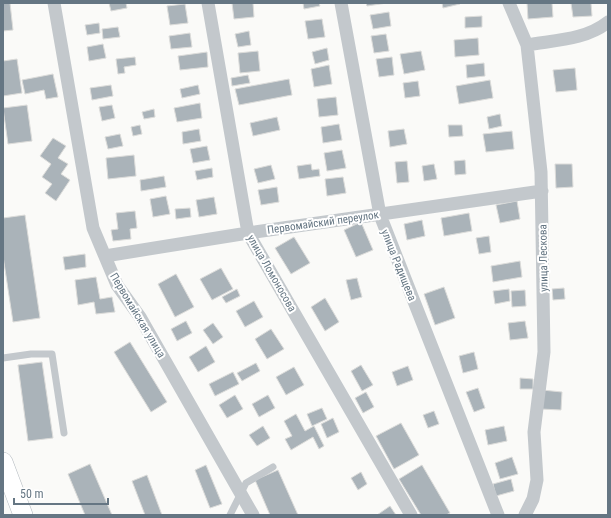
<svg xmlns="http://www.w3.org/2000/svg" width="611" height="518" font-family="'Roboto Condensed',sans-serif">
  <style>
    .building { fill: #aab3b9; stroke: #dcdcda }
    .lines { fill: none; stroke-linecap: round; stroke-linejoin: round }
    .secondary-casing { stroke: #b3babf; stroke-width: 20 }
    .lane { stroke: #c3c8cc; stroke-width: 7 }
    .street { stroke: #c3c8cc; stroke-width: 13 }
    .secondary { stroke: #fff; stroke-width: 19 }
    .labels { text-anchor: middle; stroke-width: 4; stroke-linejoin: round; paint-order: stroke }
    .street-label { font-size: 11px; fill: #657683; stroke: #fff }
  </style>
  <rect width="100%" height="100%" fill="#fafaf8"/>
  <path class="building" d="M3,3H10L13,30L3,31Z
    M109,3H126L127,8L111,11Z
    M232,3H253L254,17L234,19Z
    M303,3H319L320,6L304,9Z
    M366,3H387L367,6Z
    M442,3H460V4L443,8Z
    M527,3H552L553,17L528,19Z
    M571,3H591L592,16L573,17Z
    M185,4L188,23L170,25L167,6Z
    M389,12L391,26L373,29L370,15Z
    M482,16V27L465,28V17Z
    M322,19L325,37L308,39L305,21Z
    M99,23L100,33L87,35L85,25Z
    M118,27L120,37L103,39L102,29Z
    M249,31L251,45L238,47L235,34Z
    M190,33L192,47L171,49L169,36Z
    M386,34L389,51L374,53L371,36Z
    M478,38L479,55L455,57L454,40Z
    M103,44L106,58L89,61L87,47Z
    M327,48L329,60L315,64L312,52Z
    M258,51L260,71L240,73L238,53Z
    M421,51L425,70L404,74L400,54Z
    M207,52L208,67L180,70L178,56Z
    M135,57L136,65L124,67L125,73L118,74L116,59Z
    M392,57L394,75L379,77L376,59Z
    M17,59L22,93L3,96V61Z
    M484,63L485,76L467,78L466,65Z
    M329,65L332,84L314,87L311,69Z
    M575,68L577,90L556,92L553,70Z
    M53,74L58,97L46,99L44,90L25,94L22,80Z
    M248,75L250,83L232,86L231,78Z
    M289,79L292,95L239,105L235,89Z
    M490,80L493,98L459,104L456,86Z
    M418,81L420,96L405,98L403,83Z
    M111,85L113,96L92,100L90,88Z
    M198,85L200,94L182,98L180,89Z
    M336,97L338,115L319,117L317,99Z
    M200,103L202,118L177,122L174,108Z
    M27,105L32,141L8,144L3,108Z
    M112,105L115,118L102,121L99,107Z
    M154,109L155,117L144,119L142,112Z
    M500,114L502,126L489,129L487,117Z
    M277,117L280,130L253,136L250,123Z
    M339,124L342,140L323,143L321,127Z
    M140,125L142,134L133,136L131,127Z
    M448,125H462L463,136L449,137Z
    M199,129L201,141L183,144L182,132Z
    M404,129L407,144L390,147L388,131Z
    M512,131L514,149L486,152L483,134Z
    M120,134L123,146L108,149L105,137Z
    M53,138L66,146L58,158L68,164L61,174L70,180L56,201L45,193L52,184L42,177L51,164L40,156Z
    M207,146L210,160L193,163L190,149Z
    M342,150L346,168L327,171L324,153Z
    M134,155L136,176L108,179L106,158Z
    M465,160L466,174L455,175L454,161Z
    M407,161L409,182L397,183L395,162Z
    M311,164L312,170L319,169L320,176L299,179L297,166Z
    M434,164L437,179L424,181L422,166Z
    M555,164H572L573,187L556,188Z
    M271,165L275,179L258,183L254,169Z
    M212,168L213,177L197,180L195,171Z
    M164,176L166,187L141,191L140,180Z
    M343,177L346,193L327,196L325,179Z
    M277,187L279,202L261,205L258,190Z
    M166,196L170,214L153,217L150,199Z
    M214,197L217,214L199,217L196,200Z
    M517,201L520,219L500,223L496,205Z
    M190,208L191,217L176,219L175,209Z
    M135,211L137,228L130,229L131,239L113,241L111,230L118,229L116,213Z
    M469,213L472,231L444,236L441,218Z
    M25,215L40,318L13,322L3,256V218Z
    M422,220L425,236L407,240L404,224Z
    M361,222L373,250L356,257L344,230Z
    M489,236L491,252L479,254L476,238Z
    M294,237L310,263L291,274L275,248Z
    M85,254L86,267L65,270L63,257Z
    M520,261L522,277L493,282L491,266Z
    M221,268L233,289L212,300L200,279Z
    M176,274L194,307L175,317L158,284Z
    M96,277L100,299L112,297L115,312L96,314L94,302L78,305L75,280Z
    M357,278L362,297L351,300L346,280Z
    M444,287L455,318L435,325L424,294Z
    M564,288L565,299L553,300L552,289Z
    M237,289L240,296L226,303L222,297Z
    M509,289L510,301L495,304L493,291Z
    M525,290L526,306L512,307L511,291Z
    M325,298L339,322L325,331L311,307Z
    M254,301L263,317L245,327L236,311Z
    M186,321L192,333L177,341L171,329Z
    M525,321L528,338L510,340L508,323Z
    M213,323L223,337L213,344L203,330Z
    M271,329L284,349L267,359L255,339Z
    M130,342L167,402L151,412L114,352Z
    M206,346L215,362L198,372L189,357Z
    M474,352L478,369L463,373L459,356Z
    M42,362L53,438L28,441L18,365Z
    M256,363L260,371L242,381L237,373Z
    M361,365L373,385L362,391L351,371Z
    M408,366L413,380L397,386L392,372Z
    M294,367L304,385L286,395L276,377Z
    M233,372L239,384L215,396L209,384Z
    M520,378L533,379V389H520Z
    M478,388L485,408L474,412L466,392Z
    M542,390L562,392L561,410L541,409Z
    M366,392L374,407L363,413L355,398Z
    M235,395L243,409L227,418L219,405Z
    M268,395L275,408L259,417L252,404Z
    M322,408L327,419L312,426L307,414Z
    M434,411L439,424L428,428L423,415Z
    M296,414L305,431L314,426L324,446L319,449L313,437L291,450L285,439L292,436L284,421Z
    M333,418L339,432L327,438L321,424Z
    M401,423L419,455L394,469L376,436Z
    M263,426L270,438L257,446L249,435Z
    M504,426L507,441L488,445L485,430Z
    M512,457L518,474L500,479L495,463Z
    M90,464L112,515H85L68,474Z
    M206,465L222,504L210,508L195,470Z
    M422,465L450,513L446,515H421L399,479Z
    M278,470L298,515H270L255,480Z
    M361,472L367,484L358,490L351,478Z
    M147,475L162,515H145L132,481Z
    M511,479L514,491L496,496L493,484Z
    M390,506L396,515H377Z"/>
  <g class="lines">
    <defs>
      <path id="secondary" d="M3,462L23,515"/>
    </defs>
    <use href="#secondary" class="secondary-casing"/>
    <path class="lane" d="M3,358L31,354H52L64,433
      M230,515L246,483L273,467"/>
    <path class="street" d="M54,3L93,228L117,285L140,317L253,515
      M208,3L248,233L411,515
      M341,3L380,215L498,515
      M509,3L527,45L541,172L544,352L534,432L537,480L533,499L525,515
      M527,45C555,40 585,40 608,22
      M105,256L248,233L542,191"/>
    <use href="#secondary" class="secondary"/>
  </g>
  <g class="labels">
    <g class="street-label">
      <text transform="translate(323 222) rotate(-8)" y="4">Первомайский переулок</text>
      <text transform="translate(543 258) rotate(-91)" y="4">улица Лескова</text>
      <text transform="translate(399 265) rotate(68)" y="4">улица Радищева</text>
      <text transform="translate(272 273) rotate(60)" y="4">улица Ломоносова</text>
      <text transform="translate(138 315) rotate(59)" y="4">Первомайская улица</text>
    </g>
  </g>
  <rect width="611" height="518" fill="none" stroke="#657683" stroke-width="8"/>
  <path d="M14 498v6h94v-6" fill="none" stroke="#657683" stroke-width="2"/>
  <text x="20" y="498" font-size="12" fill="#657683" stroke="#ffffff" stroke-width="3" paint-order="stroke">50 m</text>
</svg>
